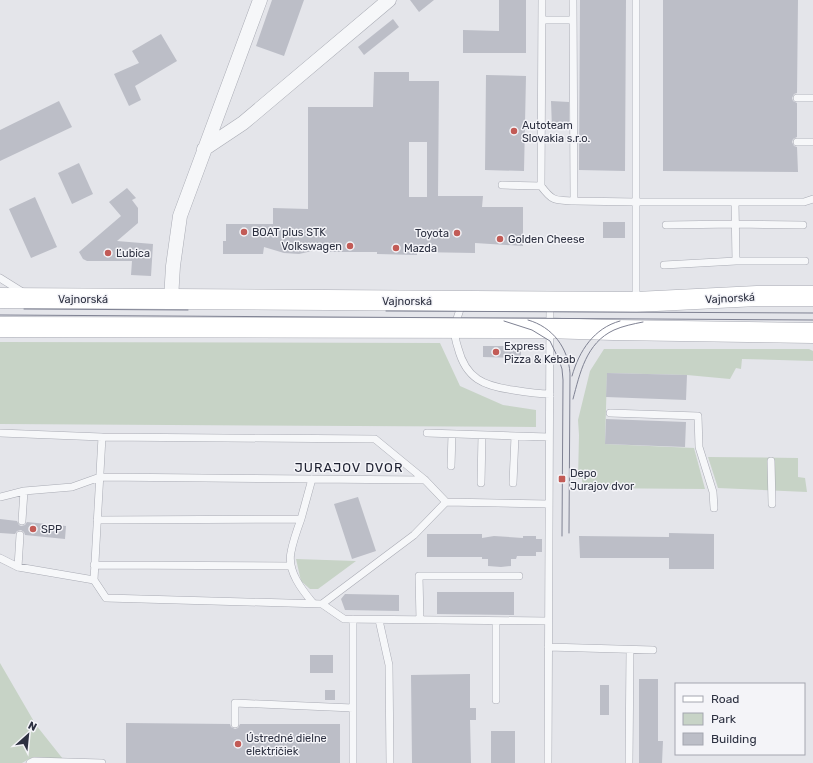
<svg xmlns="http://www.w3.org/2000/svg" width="813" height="763" font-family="Rubik,sans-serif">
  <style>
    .green { fill: #c7d3c6 }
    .building { fill: #bcbec7; fill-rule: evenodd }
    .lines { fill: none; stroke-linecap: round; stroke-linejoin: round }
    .lane-casing { stroke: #a9abb4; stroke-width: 8 }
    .street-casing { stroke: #a9abb4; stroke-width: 15 }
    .secondary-casing { stroke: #a9abb4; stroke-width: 21 }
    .lane { stroke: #f6f7f9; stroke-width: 7 }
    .street { stroke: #f6f7f9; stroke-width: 14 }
    .secondary { stroke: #fff; stroke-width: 20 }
    .tram { stroke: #7f8293; stroke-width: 1 }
    .poi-dot { fill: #c25b56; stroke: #f4f4f8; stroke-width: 1.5 }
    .labels { text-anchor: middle; stroke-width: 3; stroke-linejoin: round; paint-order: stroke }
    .poi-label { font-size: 11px; fill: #2d3141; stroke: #f4f4f8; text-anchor: start }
    .street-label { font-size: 11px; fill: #2d3141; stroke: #f4f4f8 }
    .quarter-label { font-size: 13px; letter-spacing: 1px; fill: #1f2232; stroke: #f4f4f8 }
  </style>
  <rect width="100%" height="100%" fill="#e4e5ea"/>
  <path class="green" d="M0,342L440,343L460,386L503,405L536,410V427L0,424Z
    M604,349H809L813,351V361L742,359L741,369L736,368L730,379L687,375L607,373L605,444L694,448L705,489L583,488L582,479H578L579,435L578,420L590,371Z
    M708,457L798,458V477L805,478L807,492L718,488Z
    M296,559L356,561L318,589H310L301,581Z
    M0,663L36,725L63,759H29L22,763H0Z"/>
  <path class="building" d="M272,0H304L284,56L256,46Z
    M410,0H434L419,12Z
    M499,0H526V53H463V30L499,31Z
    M580,0H626L625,171L579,170Z
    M663,0H798L797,93L794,94L792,98L793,101L797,103V137L793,139L792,142L794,146L797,147L798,172L663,171Z
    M393,19L399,27L364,55L358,47Z
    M161,34L177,61L135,86L141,100L129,106L114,74L139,63L132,51Z
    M374,72H409V81H439L438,196H483L482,207H523V246L475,243V253L417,252V255L377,254V252H330V247L299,254L284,253L264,247L263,254H223V241H226V224H273V208L308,209V107H373ZM409,142H427V197H409Z
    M486,75L526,76L524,171L485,170Z
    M59,101L72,127L0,161V130Z
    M551,101L569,102V129H552Z
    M79,163L93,194L72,204L58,173Z
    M127,188L136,198L132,200L138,208V223L117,241L153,244L151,276L131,275L132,261H87L83,259L79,252L121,216L109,202Z
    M35,197L57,247L31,258L9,209Z
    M603,222H625V238H603Z
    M483,346H521V358L483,357Z
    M607,373L687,375L686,400L606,397Z
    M606,419L686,422L685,447L605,444Z
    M358,497L376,551L352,559L334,504Z
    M0,519L17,521L19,525L21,526L25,525L27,522L66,526L65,539L25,535L24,532L21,530L17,531L15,534L0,533Z
    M669,533L714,534V569H669V558H580L579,536L669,537Z
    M427,534H482V538L494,536L523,538V536H536V539H542V552H536V556H517L516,559H511V566L501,567L488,566V559H482V557H427Z
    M437,592H514V615L437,614Z
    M345,594L399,595V611L345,610L341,599Z
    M310,655H333V673H310Z
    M470,674V708H476V720H470L471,763H412L411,675Z
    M639,679H658V741H663L662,763H639Z
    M600,685H609V715H600Z
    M325,690H335V700H325Z
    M126,723L230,724L231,727L235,729L238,728L240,724H340V763H126Z
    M491,731H515V763H491Z"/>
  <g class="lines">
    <defs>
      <path id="lane" d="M573,0L574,201L636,202H804L813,199
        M542,20H573
        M797,98H813
        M797,142H813
        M502,185L541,186C553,202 555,200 574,201
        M541,186L542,0
        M735,202L736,261
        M666,225L736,224L803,225
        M664,265L736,261H805
        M0,278L24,293
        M636,300V0
        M462,303C460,311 456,319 455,327C454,334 456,342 458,348C466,379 484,386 513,390C525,392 537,394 550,394
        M610,413L698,416L699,447L713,492L714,508
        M0,433L102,437
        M427,433L549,437
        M771,461L772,504
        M451,466L452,434
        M481,483L482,435
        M513,483L515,436
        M0,497L24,491L72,487L100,477L425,480
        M301,519C297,530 293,541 291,552C287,571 302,590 313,603
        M97,520L301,519L312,479
        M22,521L24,491
        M20,535L18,567L94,580
        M0,558L18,567
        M94,565L291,566
        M322,604L414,535L446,502
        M353,619V763
        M379,620L389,665L390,763
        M420,620L419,576H519
        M548,621L344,619L322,604L106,598L94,580L102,437L375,439L425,480L446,502L549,504
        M548,647L653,650
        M496,700V621
        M235,724V703L353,708
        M30,763L34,761L102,763
        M548,763L550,303
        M629,763L630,650"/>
      <path id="street" d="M204,149L243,123L389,0
        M171,299L173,266L180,216L260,0"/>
      <path id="secondary" d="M0,298L636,302L757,296H813
        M0,327L545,328L613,330L813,333"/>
    </defs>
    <use href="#lane" class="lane-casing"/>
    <use href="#street" class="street-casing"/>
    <use href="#secondary" class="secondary-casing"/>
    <use href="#lane" class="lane"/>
    <use href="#street" class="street"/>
    <use href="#secondary" class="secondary"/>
    <path class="tram" d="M24,309L188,310
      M386,311L813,313
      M0,315L813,320
      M528,320C553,327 568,348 570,373L569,533
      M504,321L532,330L550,341L559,360L562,369L563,380L562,536
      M572,376C579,351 594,328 620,321
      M573,399C580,373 586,343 614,330C623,326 633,324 643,322"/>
  </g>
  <g class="poi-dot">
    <circle cx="514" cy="131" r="4"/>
    <circle cx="244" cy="232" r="4"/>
    <circle cx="457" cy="233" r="4"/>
    <circle cx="500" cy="239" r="4"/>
    <circle cx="350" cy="246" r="4"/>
    <circle cx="396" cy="248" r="4"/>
    <circle cx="108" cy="253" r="4"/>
    <circle cx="496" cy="352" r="4"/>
    <rect x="558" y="475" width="8" height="8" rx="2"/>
    <circle cx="33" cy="529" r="4"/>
    <circle cx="238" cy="744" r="4"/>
  </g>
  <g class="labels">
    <g class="poi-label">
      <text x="522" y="129">Autoteam<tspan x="522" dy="13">Slovakia s.r.o.</tspan></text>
      <text x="252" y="236">BOAT plus STK</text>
      <text x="449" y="237" text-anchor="end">Toyota</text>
      <text x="508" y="243">Golden Cheese</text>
      <text x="342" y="250" text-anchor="end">Volkswagen</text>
      <text x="404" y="252">Mazda</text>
      <text x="116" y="257">Ľubica</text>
      <text x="504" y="350">Express<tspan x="504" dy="13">Pizza &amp; Kebab</tspan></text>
      <text x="570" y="477">Depo<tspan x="570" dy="13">Jurajov dvor</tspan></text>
      <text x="41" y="533">SPP</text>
      <text x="246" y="742">Ústredné dielne<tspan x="246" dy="13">električiek</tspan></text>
    </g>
    <g class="street-label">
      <text transform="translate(730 298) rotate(-3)" y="4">Vajnorská</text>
      <text x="83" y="303">Vajnorská</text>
      <text x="407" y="305">Vajnorská</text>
    </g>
    <g class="quarter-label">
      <text x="349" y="472">JURAJOV DVOR</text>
    </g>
  </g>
  <rect x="675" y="683" width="130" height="72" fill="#f4f4f8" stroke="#a4a6af"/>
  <rect x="683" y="696" width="20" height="6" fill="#ffffff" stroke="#a4a6af"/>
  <text x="711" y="703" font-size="12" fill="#2d3141">Road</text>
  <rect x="683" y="713" width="20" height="12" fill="#c7d3c6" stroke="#a4a6af"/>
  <text x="711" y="723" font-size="12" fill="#2d3141">Park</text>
  <rect x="683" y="733" width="20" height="12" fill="#bcbec7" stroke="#a4a6af"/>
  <text x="711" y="743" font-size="12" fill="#2d3141">Building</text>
  <g transform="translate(28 735) rotate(27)" stroke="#f4f4f8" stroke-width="3" paint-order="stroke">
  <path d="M0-3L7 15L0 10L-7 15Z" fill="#2d3141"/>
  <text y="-6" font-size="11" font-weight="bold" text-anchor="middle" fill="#2d3141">N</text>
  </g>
</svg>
